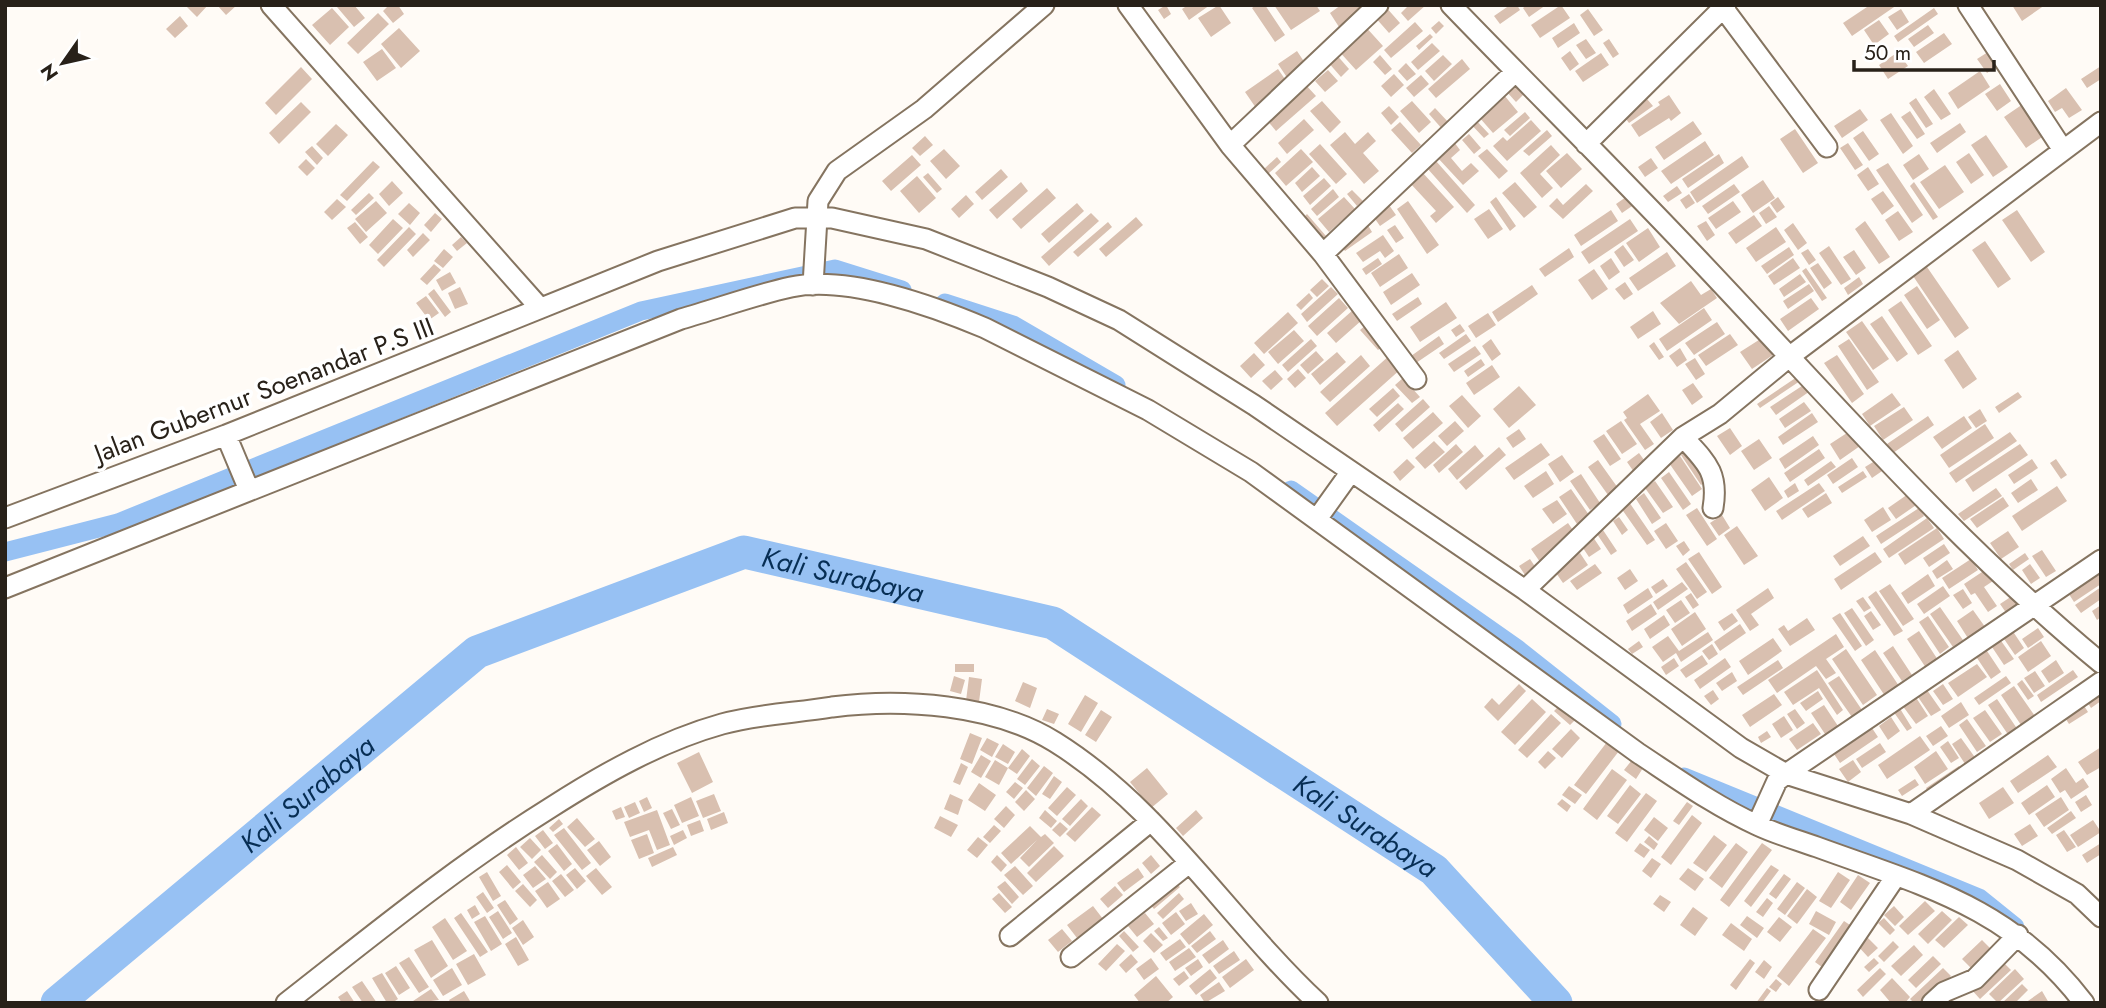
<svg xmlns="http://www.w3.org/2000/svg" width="2106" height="1008" font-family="Jost,sans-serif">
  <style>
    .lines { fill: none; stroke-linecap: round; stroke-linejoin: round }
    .canal { stroke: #97c1f3; stroke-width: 19 }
    .river { stroke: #97c1f3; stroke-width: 33 }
    .building { fill: #d9c0b0 }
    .street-casing { stroke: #857460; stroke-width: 23 }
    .street { stroke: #fff; stroke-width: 19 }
    .labels { text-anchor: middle; stroke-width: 7; stroke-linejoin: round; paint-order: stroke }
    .street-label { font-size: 26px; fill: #282119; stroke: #fff }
    .water-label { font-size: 28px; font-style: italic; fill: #072e54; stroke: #fff }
  </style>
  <rect width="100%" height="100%" fill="#fffbf6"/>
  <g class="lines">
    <path class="canal" d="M945,303L1013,325L1116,385
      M1291,490L1516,648L1612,724
      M5,552L118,523L641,311L835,269L902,290
      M1684,777L1979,898L2015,927"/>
    <path class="river" id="s1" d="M57,1003L477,652L744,552L1053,623L1434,870L1556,1003"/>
  </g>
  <path class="building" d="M185,5H208L197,17Z
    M217,5H237L226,15Z
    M339,5H354L365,18L354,27L337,7Z
    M389,5H398L404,14L393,23L383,11Z
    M1166,5L1171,14L1164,19L1158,10Z
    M1188,5H1210L1189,20L1182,9Z
    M1219,5L1231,23L1211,37L1198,18Z
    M1256,5H1265L1285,35L1275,42L1252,8Z
    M1274,5H1316L1320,11L1291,30Z
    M1341,5H1371L1339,27L1330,13Z
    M1409,5H1426L1408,21L1401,13Z
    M1510,5H1517L1520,10L1500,24L1494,16Z
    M1527,5H1546L1529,17L1523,8Z
    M1561,5L1570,18L1540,38L1531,25Z
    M1870,5H1897L1852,36L1843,23Z
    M2012,5H2045L2022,21Z
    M1385,6L1400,23L1389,33L1374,16Z
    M332,8L349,27L330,45L312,25Z
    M1934,8L1938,14L1898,42L1894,36Z
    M1588,9L1603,30L1594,36L1580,15Z
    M1901,9L1909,22L1897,30L1888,17Z
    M378,13L389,24L358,54L347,43Z
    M180,16L188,26L175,38L166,29Z
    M1879,20L1889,34L1874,45L1864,30Z
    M1439,21L1444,26L1436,34L1431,28Z
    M1415,22L1423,31L1391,58L1384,50Z
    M1574,23L1580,33L1558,48L1552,38Z
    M1364,25L1383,46L1356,70L1337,49Z
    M1928,25L1934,33L1914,47L1908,39Z
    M399,28L420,51L401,68L381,44Z
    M1944,33L1952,44L1924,63L1916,52Z
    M1430,34L1433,37L1419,50L1416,46Z
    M1586,39L1596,53L1586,59L1576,45Z
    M1609,39L1619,54L1613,58L1603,43Z
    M1432,43L1440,51L1418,70L1411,62Z
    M382,49L396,68L377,81L363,62Z
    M1297,51L1307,66L1288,79L1278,64Z
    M1570,51L1579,64L1570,71L1561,58Z
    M1898,52L1908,66L1888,79L1879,65Z
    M1988,52L1997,66L1987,73L1977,59Z
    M1335,53L1349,69L1341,77L1327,61Z
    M1601,53L1609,65L1583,82L1575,71Z
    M1380,55L1392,69L1385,75L1373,62Z
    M1443,55L1452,64L1434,81L1425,71Z
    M1462,59L1470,69L1436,98L1428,89Z
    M1406,63L1416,74L1407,81L1398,71Z
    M2101,66V79L2087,88L2081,79Z
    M301,67L312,79L276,115L265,103Z
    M1278,69L1289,85L1256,108L1245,92Z
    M1328,70L1338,81L1325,92L1315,81Z
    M1980,71L1990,87L1958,109L1948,93Z
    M1394,74L1404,85L1391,97L1381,86Z
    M1421,75L1429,84L1414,97L1406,88Z
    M1305,84L1316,96L1276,131L1266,119Z
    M1514,84L1524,94L1516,102L1506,91Z
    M2000,84L2011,101L1997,111L1985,94Z
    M2066,88L2082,110L2069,118L2062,108L2055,112L2048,101Z
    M1934,89L1951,114L1941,120L1924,97Z
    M1504,95L1518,112L1493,133L1479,117Z
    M1669,95L1681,113L1671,121L1669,118L1639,137L1631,125L1660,105L1658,102Z
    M1916,98L1933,124L1926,128L1909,103Z
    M1647,99L1653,106L1629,123L1623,115Z
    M1322,101L1341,122L1330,133L1310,111Z
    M1412,101L1431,122L1419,133L1400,111Z
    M301,102L311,112L279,144L269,133Z
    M2023,104L2045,135L2026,148L2004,117Z
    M1389,106L1399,117L1391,125L1381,113Z
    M1435,108L1450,124L1443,130L1429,114Z
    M1860,109L1868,120L1842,138L1834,126Z
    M1910,111L1925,134L1917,139L1901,117Z
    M1525,112L1530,118L1510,136L1504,130Z
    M1891,113L1913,146L1903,154L1880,120Z
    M1473,117L1489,134L1484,138L1468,121Z
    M1304,119L1314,130L1287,154L1278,143Z
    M1531,120L1541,131L1507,161L1493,146L1503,137L1507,141Z
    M1693,121L1702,134L1664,160L1655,147Z
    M1400,122L1421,145L1412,153L1391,130Z
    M1960,123L1966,132L1937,153L1930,143Z
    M336,124L348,135L328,156L316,144Z
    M1795,129L1818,163L1803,173L1780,139Z
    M1547,130L1552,136L1529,156L1523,151Z
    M1863,131L1879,154L1869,161L1853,138Z
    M1345,132L1355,144L1368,132L1376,141L1363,153L1379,171L1364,184L1330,145Z
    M1469,134L1481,148L1474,154L1462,140Z
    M1986,135L2008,167L1993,177L1971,145Z
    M925,136L933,145L920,156L912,148Z
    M1705,141L1714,155L1671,184L1661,171Z
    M1454,142L1460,150L1451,158L1462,171L1471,163L1479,171L1463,185L1437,157Z
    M1848,143L1863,165L1855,170L1840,148Z
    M1320,144L1347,174L1336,184L1309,154Z
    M1551,145L1560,155L1540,174L1553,188L1542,198L1520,173Z
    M312,146L323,158L317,165L305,152Z
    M944,149L960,166L946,179L930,161Z
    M1301,149L1313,162L1286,186L1275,173Z
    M1487,149L1508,171L1499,179L1478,156Z
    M1567,153L1582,169L1561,188L1546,171Z
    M1969,153L1984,175L1971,184L1956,162Z
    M1719,154L1724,163L1688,188L1682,179Z
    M1919,154L1929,169L1913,180L1903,165Z
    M912,155L921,165L891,191L882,181Z
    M1742,156L1749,167L1697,203L1690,192Z
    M1277,157L1281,162L1268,174L1264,169Z
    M1651,158L1658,168L1645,177L1638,167Z
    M306,159L315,168L307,176L298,167Z
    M373,161L380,167L347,201L340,195Z
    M1436,161L1475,205L1467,213L1427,168Z
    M1888,163L1923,215L1912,223L1876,170Z
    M1945,165L1964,192L1939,209L1920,182Z
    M1312,167L1320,176L1302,192L1295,183Z
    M1868,167L1879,184L1868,191L1857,175Z
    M1001,169L1008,177L982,200L975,192Z
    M1422,172L1454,207L1436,223L1430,216L1436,211L1410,183Z
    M928,173L942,189L937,193L923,177Z
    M917,176L936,198L919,213L900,191Z
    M1324,178L1331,186L1310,205L1303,196Z
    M1763,180L1775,198L1753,213L1741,195Z
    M392,181L403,193L389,206L379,194Z
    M1021,182L1028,191L997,219L989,210Z
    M1515,182L1537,207L1524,218L1502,193Z
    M1914,182L1938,217L1933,220L1910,186Z
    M1586,184L1593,191L1563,219L1549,206L1557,198L1563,205Z
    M1734,184L1740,192L1708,214L1702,206Z
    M1677,186L1682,193L1668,202L1663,196Z
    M1047,188L1056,198L1021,229L1012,219Z
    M1333,189L1339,197L1317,216L1311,209Z
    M1352,190L1363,201L1357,206L1347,194Z
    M1883,191L1894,206L1882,215L1871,199Z
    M369,193L374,198L356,215L351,210Z
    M1689,194L1695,203L1686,209L1680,200Z
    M966,195L974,204L959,218L951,209Z
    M1629,195L1635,204L1622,213L1616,204Z
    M1344,197L1355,209L1329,232L1318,219Z
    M1496,197L1516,226L1510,231L1490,202Z
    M1778,197L1785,207L1777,213L1770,203Z
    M337,199L346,207L332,220L324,212Z
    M376,201L387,213L366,232L355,219Z
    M1408,201L1439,245L1427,254L1397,209Z
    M1733,201L1741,212L1716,229L1708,218Z
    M409,203L420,213L410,225L398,214Z
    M1077,203L1084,211L1049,243L1041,234Z
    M1389,205L1396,215L1380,226L1373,216Z
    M1769,206L1777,217L1766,224L1759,213Z
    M1489,209L1503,229L1488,239L1474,219Z
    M1611,210L1618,221L1581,246L1574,235Z
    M2017,210L2045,252L2031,262L2002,220Z
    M1898,211L1913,232L1899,241L1885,220Z
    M435,213L442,219L431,232L424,225Z
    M1091,213L1099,221L1049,266L1041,257Z
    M1307,214L1326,236L1320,241L1301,220Z
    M1754,215L1762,226L1736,244L1728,233Z
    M1136,217L1143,225L1106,257L1099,249Z
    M393,219L403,228L378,254L369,245Z
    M1630,219L1638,231L1589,264L1581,252Z
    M1706,221L1715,235L1707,241L1697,226Z
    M1865,221L1890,257L1879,264L1855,229Z
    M355,222L368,237L360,244L347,228Z
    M1108,222L1112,227L1078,257L1073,252Z
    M1366,222L1372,232L1345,251L1338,242Z
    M1793,223L1807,243L1798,250L1784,230Z
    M1395,225L1404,238L1396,243L1387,230Z
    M409,227L416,234L384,267L377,260Z
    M1776,227L1786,242L1756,262L1746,248Z
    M1648,228L1660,247L1639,262L1626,243Z
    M423,233L430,240L413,257L407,250Z
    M1383,235L1394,251L1385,258L1380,251L1363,262L1356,253Z
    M461,237L467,243L457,251L452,245Z
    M1985,241L2011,279L1998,288L1972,250Z
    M1623,245L1634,260L1624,267L1614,252Z
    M1829,246L1851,279L1841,285L1819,253Z
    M1789,247L1794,255L1767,274L1761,266Z
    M1569,248L1574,257L1545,277L1539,269Z
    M444,249L453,257L443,268L434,261Z
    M1808,249L1816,260L1809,265L1801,253Z
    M1854,250L1866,268L1856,275L1843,257Z
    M1667,252L1676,266L1638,291L1629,278Z
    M1399,254L1408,268L1380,287L1371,273Z
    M1378,258L1382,264L1366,275L1362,269Z
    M1611,258L1620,272L1609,280L1600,266Z
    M1793,258L1800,268L1774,285L1768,276Z
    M1818,263L1832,283L1824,289L1810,268Z
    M434,264L441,270L427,285L420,279Z
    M1927,267L1969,328L1955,338L1913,276Z
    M1806,268L1827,298L1822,301L1802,271Z
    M1594,269L1608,289L1592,300L1578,280Z
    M450,272L456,283L442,291L436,280Z
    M1412,273L1420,285L1391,305L1383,292Z
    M1800,274L1806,282L1784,297L1779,289Z
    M1859,277L1863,284L1848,295L1844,288Z
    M1322,279L1329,286L1317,297L1310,290Z
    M1691,281L1701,295L1711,289L1717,298L1679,324L1660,303Z
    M1625,282L1633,294L1624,300L1615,289Z
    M1809,284L1814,291L1788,309L1783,301Z
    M1532,285L1538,294L1498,322L1492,312Z
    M1917,286L1940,320L1927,329L1904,295Z
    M460,287L468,304L455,309L448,293Z
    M1331,287L1338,294L1307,322L1301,314Z
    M434,289L451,312L445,317L428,294Z
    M1309,293L1313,298L1301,310L1296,305Z
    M426,296L439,313L429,320L416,303Z
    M1418,297L1422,304L1397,321L1392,314Z
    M1339,298L1348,308L1317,336L1308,326Z
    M1811,298L1819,309L1788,331L1780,319Z
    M1901,301L1932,346L1918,355L1888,310Z
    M1446,302L1457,318L1420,342L1410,327Z
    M1704,308L1712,320L1667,351L1659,339Z
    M1353,310L1362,320L1336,343L1327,333Z
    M1653,311L1661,324L1638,339L1630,327Z
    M1288,312L1298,323L1264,354L1254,343Z
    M1488,313L1496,325L1476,338L1468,326Z
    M1882,316L1908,354L1897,362L1870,324Z
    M1862,321L1889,359L1873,370L1846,332Z
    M1717,322L1725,334L1694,355L1685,343Z
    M1460,324L1465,331L1456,337L1451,330Z
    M1366,325L1384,345L1378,350L1360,330Z
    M1294,330L1304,341L1278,364L1268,352Z
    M1466,334L1471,341L1444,359L1439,353Z
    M1730,334L1738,345L1706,366L1698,355Z
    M1439,336L1444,344L1416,363L1411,356Z
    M1762,338L1773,355L1752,369L1740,352Z
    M1311,339L1317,346L1288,372L1282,365Z
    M1491,339L1501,354L1492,361L1482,346Z
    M1849,339L1879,382L1867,390L1838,346Z
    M1654,342L1664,357L1659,360L1649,346Z
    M1475,346L1481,354L1454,372L1448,364Z
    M1680,348L1687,360L1677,367L1669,356Z
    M1958,350L1977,379L1963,389L1944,360Z
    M1316,351L1324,360L1308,374L1300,365Z
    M1337,352L1346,362L1320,385L1311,374Z
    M1254,353L1265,365L1251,378L1240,366Z
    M1361,355L1370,366L1330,402L1320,392Z
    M1390,355L1402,368L1337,426L1325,413Z
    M1837,355L1864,394L1852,403L1824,363Z
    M1695,358L1705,374L1696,380L1685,364Z
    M1481,359L1485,365L1468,377L1464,371Z
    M1492,365L1500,377L1474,395L1466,383Z
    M1298,369L1306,378L1295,388L1287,379Z
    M1275,370L1283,379L1271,390L1262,381Z
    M1797,377L1800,381L1760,408L1757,404Z
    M1403,378L1420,397L1412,403L1395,385Z
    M1808,382L1813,389L1776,415L1770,407Z
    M1693,383L1703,397L1692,405L1682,390Z
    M1519,386L1536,405L1509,428L1493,409Z
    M1393,388L1400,396L1377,417L1369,409Z
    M2018,392L2022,397L1999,413L1995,407Z
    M1892,393L1901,405L1870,426L1862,414Z
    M1648,394L1660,411L1640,424L1654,444L1645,450L1624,420L1627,418L1623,412Z
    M1462,395L1481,416L1468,428L1449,406Z
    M1423,399L1430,407L1402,432L1395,424Z
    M1804,402L1811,411L1785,428L1779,419Z
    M1398,403L1404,409L1379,432L1373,425Z
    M1904,407L1913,420L1883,440L1874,426Z
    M1980,409L1987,421L1976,428L1968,417Z
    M1433,412L1443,423L1413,449L1403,438Z
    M1662,413L1673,430L1661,438L1650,422Z
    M1812,413L1818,422L1783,445L1778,437Z
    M1928,416L1934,425L1893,453L1887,444Z
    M1964,416L1972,428L1942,449L1933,437Z
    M1455,421L1464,431L1447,446L1438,436Z
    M1621,421L1637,444L1622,454L1606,431Z
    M1985,424L1994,438L1949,468L1940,455Z
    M1730,428L1742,446L1730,455L1717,436Z
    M1519,429L1526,439L1513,448L1506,438Z
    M1850,431L1860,446L1840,460L1830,444Z
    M2010,432L2017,441L1956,483L1949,473Z
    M1604,434L1621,459L1610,466L1593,441Z
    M1813,436L1819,445L1785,469L1779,459Z
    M1759,439L1772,458L1754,470L1741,451Z
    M1434,441L1445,452L1425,469L1415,458Z
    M1541,443L1550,455L1514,480L1505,468Z
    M1456,444L1463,452L1439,473L1433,465Z
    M2020,444L2028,455L1973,492L1965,480Z
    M1475,445L1484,456L1457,480L1448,469Z
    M1499,447L1506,455L1466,490L1459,482Z
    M1691,448L1711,478L1701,485L1681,455Z
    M1819,449L1825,458L1790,482L1784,473Z
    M1639,453L1647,464L1634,472L1627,462Z
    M1562,455L1574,472L1560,482L1548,464Z
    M1680,456L1702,489L1692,496L1669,463Z
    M1852,458L1858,467L1833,484L1827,475Z
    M1407,459L1415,467L1400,481L1393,472Z
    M1878,459L1885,469L1872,478L1865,467Z
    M2032,459L2038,468L2014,484L2008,475Z
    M2056,459L2067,475L2061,479L2050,463Z
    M1598,460L1618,488L1608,495L1588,467Z
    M1831,461L1836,467L1808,486L1804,480Z
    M1546,471L1554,484L1533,498L1524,486Z
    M1863,471L1867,477L1842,493L1838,487Z
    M1669,472L1691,504L1683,510L1661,478Z
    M1581,474L1600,503L1590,510L1570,481Z
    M1769,477L1783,498L1765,511L1751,490Z
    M2031,479L2038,490L2018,503L2011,493Z
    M1655,481L1673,507L1663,513L1645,488Z
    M1795,483L1799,491L1788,498L1784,491Z
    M1819,483L1825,491L1782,520L1776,511Z
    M2057,486L2067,501L2022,531L2012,516Z
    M1996,488L2002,496L1964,521L1958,514Z
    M1571,489L1589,515L1577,524L1559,497Z
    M1911,492L1919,503L1896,519L1888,508Z
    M1644,493L1661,518L1652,524L1636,499Z
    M1826,493L1832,503L1808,518L1802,509Z
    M2003,497L2009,506L1977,528L1970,519Z
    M1557,500L1567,514L1553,524L1542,509Z
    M1629,502L1655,540L1647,545L1621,508Z
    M1883,507L1891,520L1872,532L1864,520Z
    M1697,508L1717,539L1707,546L1686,515Z
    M1919,508L1924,516L1881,544L1876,536Z
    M1722,515L1730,528L1719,536L1710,523Z
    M1619,517L1628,530L1622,535L1613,521Z
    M1927,518L1934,528L1889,558L1883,549Z
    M1568,523L1577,536L1540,562L1531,549Z
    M1666,523L1678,541L1666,549L1654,531Z
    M1737,526L1758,556L1744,565L1724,535Z
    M1937,528L1944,539L1905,565L1898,554Z
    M1603,530L1617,551L1611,555L1597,534Z
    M2008,531L2019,547L2001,559L1990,543Z
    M1863,536L1870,546L1840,566L1833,556Z
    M1593,537L1601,549L1589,557L1581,545Z
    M1684,541L1690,550L1683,556L1676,546Z
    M1944,544L1950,553L1929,567L1923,558Z
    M2042,550L2056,571L2046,577L2032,556Z
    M1699,552L1722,587L1712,594L1688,559Z
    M1875,552L1882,562L1841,590L1834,579Z
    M1580,553L1588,565L1563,583L1554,570Z
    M2025,553L2029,559L2013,570L2009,564Z
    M1530,559L1536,568L1525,575L1519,566Z
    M1971,559L1978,570L1949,589L1942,578Z
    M1947,560L1953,569L1937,579L1932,571Z
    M1686,562L1707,592L1697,599L1676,569Z
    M1595,564L1602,573L1577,590L1570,581Z
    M2030,564L2040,578L2031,584L2022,570Z
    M2101,564V584L2074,602L2065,588Z
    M1630,569L1638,581L1625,590L1617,578Z
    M1985,570L1993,581L1984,587L1997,606L1988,612L1975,593L1971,595L1964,584Z
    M1928,574L1935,586L1908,604L1901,593Z
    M1663,579L1668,586L1656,594L1651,587Z
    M1682,582L1688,589L1658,610L1653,602Z
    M1890,584L1914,619L1903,626L1879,591Z
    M1943,586L1950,596L1924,614L1917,604Z
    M2101,587V599L2081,613L2075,605Z
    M1648,588L1653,597L1628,614L1623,605Z
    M1768,588L1774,598L1751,614L1759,625L1750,631L1736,610Z
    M1963,589L1972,603L1963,609L1953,595Z
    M1876,591L1903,631L1894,636L1868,597Z
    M1691,593L1699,605L1693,609L1685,597Z
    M2015,594L2021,604L2007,614L2000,604Z
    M1863,597L1871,608L1864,612L1856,601Z
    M1681,600L1690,613L1675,623L1666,610Z
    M1651,604L1657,614L1632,631L1626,621Z
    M2101,605V617L2097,620L2092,611Z
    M1940,607L1963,640L1953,647L1930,614Z
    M1852,608L1874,640L1866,646L1844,613Z
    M1973,610L1988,631L1971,643L1957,621Z
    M1871,611L1881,625L1873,630L1864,616Z
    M1695,612L1706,629L1682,646L1671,629Z
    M1732,613L1738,621L1724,631L1718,622Z
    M1840,613L1862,646L1855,651L1832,618Z
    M1664,615L1670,625L1650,639L1644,629Z
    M1928,616L1949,647L1940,654L1919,622Z
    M1807,618L1815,630L1790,646L1778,629L1784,625L1788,631Z
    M1740,624L1746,633L1720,651L1714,642Z
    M2038,628L2044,637L2028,648L2022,639Z
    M2012,630L2024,648L2015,655L2002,636Z
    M1919,631L1938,660L1926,668L1907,639Z
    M1708,632L1713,640L1681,662L1676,653L1663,662L1652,647L1668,636L1679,651Z
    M1836,634L1844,647L1826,659L1836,673L1826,679L1816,666L1777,693L1768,680Z
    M1773,638L1782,651L1748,675L1739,661Z
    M1999,638L2014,659L2004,665L1990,644Z
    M1639,641L1643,647L1632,654L1628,649Z
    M2041,641L2051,656L2028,672L2018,657Z
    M1712,644L1718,654L1709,660L1702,651Z
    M1893,646L1912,675L1902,681L1883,653Z
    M1985,648L2001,672L1991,679L1975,655Z
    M1846,649L1877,695L1863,705L1832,659Z
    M1875,650L1899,686L1885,696L1861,660Z
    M1702,655L1708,664L1686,678L1680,670Z
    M1674,658L1679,666L1666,675L1661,667Z
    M1725,658L1731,667L1700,689L1694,680Z
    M1778,660L1783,668L1743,695L1737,687Z
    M2056,660L2064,673L2049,683L2041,671Z
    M955,664H974V672H955Z
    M1977,664L1987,677L1958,697L1948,683Z
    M1817,670L1843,710L1837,715L1819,688L1793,705L1784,692Z
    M2073,670L2078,677L2041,702L2037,695Z
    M2035,671L2045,686L2034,693L2024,678Z
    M1732,672L1737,681L1722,691L1716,683Z
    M954,676L965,680L961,694L950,691Z
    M1839,676L1862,710L1852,717L1828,683Z
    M2006,676L2011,683L1979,705L1974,698Z
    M969,677L982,679L979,702L966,701Z
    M2022,680L2034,696L2028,700L2017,684Z
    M1023,682L1037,688L1030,708L1015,701Z
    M1519,684L1526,691L1498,721L1484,707L1492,698L1499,705Z
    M1943,684L1953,699L1943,705L1933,691Z
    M2014,686L2037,719L2023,728L2001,695Z
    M2101,689V701L2091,708L2086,700Z
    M1713,690L1719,699L1711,705L1704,696Z
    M1927,690L1941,710L1931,716L1918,697Z
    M1818,691L1823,699L1806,711L1800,703Z
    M1774,694L1782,705L1750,727L1742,715Z
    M1085,695L1098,703L1081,732L1068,724Z
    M1915,696L1928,716L1916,724L1902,705Z
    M1532,699L1546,712L1515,745L1501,732Z
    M1997,699L2018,730L2009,736L1988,705Z
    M2081,701L2088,712L2069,724L2062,713Z
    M1961,702L1969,715L1949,728L1941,716Z
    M1824,705L1840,729L1827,737L1811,713Z
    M1559,706L1575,720L1570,725L1554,711Z
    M1899,707L1912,728L1907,731L1893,711Z
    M1047,709L1059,714L1054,724L1042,720Z
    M1795,709L1805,723L1797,729L1787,714Z
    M1101,710L1112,717L1096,742L1085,735Z
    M1985,710L2002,734L1990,742L1973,718Z
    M1551,714L1561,723L1527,758L1518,750Z
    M1784,716L1793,730L1781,738L1772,724Z
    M1891,717L1900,731L1888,740L1879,726Z
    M1967,719L1986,746L1977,752L1959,725Z
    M1813,723L1821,734L1797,750L1789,739Z
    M1870,725L1878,737L1840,763L1832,751Z
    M1941,726L1948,736L1933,746L1926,736Z
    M1571,729L1580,738L1562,758L1552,749Z
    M1767,731L1771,737L1761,743L1758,737Z
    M970,733L982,738L972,764L960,759Z
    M1920,736L1930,750L1887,779L1878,765Z
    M987,738L999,744L992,757L980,750Z
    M1961,738L1979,763L1969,770L1952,744Z
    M1948,741L1959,758L1951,763L1940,747Z
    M1607,742L1619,751L1586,794L1574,785Z
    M1880,743L1886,752L1862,768L1856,759Z
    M1003,744L1015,752L1008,764L995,757Z
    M2101,747V767L2087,775L2078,762Z
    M1022,749L1030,756L1017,774L1008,768Z
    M1548,751L1556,758L1545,769L1538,762Z
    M1936,751L1948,769L1925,784L1914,767Z
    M699,752L713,782L692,793L677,763Z
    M981,755L991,761L981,778L971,772Z
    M2048,755L2057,767L2018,793L2010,781Z
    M1032,759L1040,766L1025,785L1017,779Z
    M995,760L1008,768L999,785L985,777Z
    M1632,760L1643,768L1636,779L1624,770Z
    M1853,760L1861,772L1848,782L1839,769Z
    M961,763L968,767L960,785L953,782Z
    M1044,766L1053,773L1036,796L1027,788Z
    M1959,766L1964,774L1931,796L1926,788Z
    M1147,768L1168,794L1151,808L1130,782Z
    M2066,768L2076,783L2083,778L2089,787L2071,799L2065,790L2060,793L2051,779Z
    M1612,769L1627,780L1597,820L1583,809Z
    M1054,776L1062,782L1050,799L1042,794Z
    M1915,779L1919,785L1902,796L1898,790Z
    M1015,782L1023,788L1014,799L1006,792Z
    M979,783L996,795L985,811L968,800Z
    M1630,785L1641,794L1618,824L1607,816Z
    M2047,785L2055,797L2029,815L2021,803Z
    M1569,786L1582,795L1575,804L1562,795Z
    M1067,787L1076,795L1057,816L1048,808Z
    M2003,787L2014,803L1989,819L1979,803Z
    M1026,790L1035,799L1024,811L1015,802Z
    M1646,793L1657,801L1627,842L1615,833Z
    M714,794L721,811L703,818L696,801Z
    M950,794L963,800L958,815L944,809Z
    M2086,795L2092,805L2081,812L2075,802Z
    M647,797L652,808L644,812L639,801Z
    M691,797L699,816L682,823L674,805Z
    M2061,797L2069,810L2044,827L2035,814Z
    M1081,799L1088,806L1070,826L1062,819Z
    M1562,799L1571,806L1567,812L1557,804Z
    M635,802L640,813L629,818L624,807Z
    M1687,802L1693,806L1679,825L1673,821Z
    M1006,806L1015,815L1004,828L994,819Z
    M621,807L625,817L616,820L612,811Z
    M1092,807L1101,815L1075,842L1066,834Z
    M672,809L680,825L671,829L663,813Z
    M657,810L670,845L657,850L649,830L630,837L624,822Z
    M1045,810L1057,821L1051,828L1039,818Z
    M1196,810L1203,818L1183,836L1176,828Z
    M2071,811L2076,818L2052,834L2047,828Z
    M724,812L728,823L711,830L707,819Z
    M1692,815L1702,823L1671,865L1661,857Z
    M940,816L958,825L951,837L934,828Z
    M1654,817L1668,828L1658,841L1644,830Z
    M577,818L595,839L585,847L567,827Z
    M559,819L563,824L553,832L549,828Z
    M700,820L704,831L691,836L687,825Z
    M2093,820L2101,832L2078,847L2070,835Z
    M1060,822L1068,829L1060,837L1052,830Z
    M2030,824L2038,836L2022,846L2014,834Z
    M994,825L1001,831L990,843L983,837Z
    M1030,826L1041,837L1045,834L1054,843L1029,867L1020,858L1037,840L1011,864L1001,853Z
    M564,828L591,863L582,870L554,835Z
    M543,830L553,843L545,849L535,836Z
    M683,830L687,838L674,845L670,836Z
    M2064,830L2076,847L2067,852L2056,835Z
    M647,834L654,853L639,859L631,840Z
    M1714,835L1727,845L1706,872L1693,863Z
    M1649,836L1658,844L1654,850L1644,842Z
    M978,837L988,845L977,858L967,850Z
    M530,838L541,850L532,859L520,847Z
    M599,841L611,857L600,866L587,850Z
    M1640,843L1650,850L1644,858L1634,851Z
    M1736,843L1748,852L1722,888L1709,878Z
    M1762,843L1772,850L1729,907L1720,900Z
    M2101,843V854L2087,863L2082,855Z
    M557,844L572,864L564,871L548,851Z
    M1054,846L1064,856L1036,882L1027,873Z
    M516,847L528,863L519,870L507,855Z
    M673,847L677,855L652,867L648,858Z
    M542,855L557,872L550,879L534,862Z
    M997,855L1007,865L1001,872L991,862Z
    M1151,855L1160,866L1151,874L1142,863Z
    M1652,858L1661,864L1651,878L1642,871Z
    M507,865L521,882L513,889L499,872Z
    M1771,865L1779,870L1751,907L1744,901Z
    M535,866L546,879L533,888L523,875Z
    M1015,866L1033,886L1023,895L1004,875Z
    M575,868L586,881L577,889L566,875Z
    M596,868L612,887L602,895L586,876Z
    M1138,868L1144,877L1124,892L1117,883Z
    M1688,868L1704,879L1695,891L1679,879Z
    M487,872L501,896L493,901L479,877Z
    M1838,872L1850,880L1831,908L1819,901Z
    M561,874L574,890L565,897L552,881Z
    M1784,874L1791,879L1776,899L1769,894Z
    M1858,875L1870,883L1851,910L1840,902Z
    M1173,880L1180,887L1154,909L1148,902Z
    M1005,881L1019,897L1012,904L997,887Z
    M548,882L560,899L547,908L535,891Z
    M1797,882L1805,888L1785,915L1777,909Z
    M523,884L537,900L530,907L515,891Z
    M1115,886L1123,895L1108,908L1100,899Z
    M1807,889L1817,897L1797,924L1787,916Z
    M483,892L494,908L487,913L476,897Z
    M999,893L1012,907L1005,913L992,899Z
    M1179,893L1184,899L1163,919L1157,913Z
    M1660,895L1671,902L1664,912L1653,904Z
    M1767,898L1773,903L1763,917L1756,912Z
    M505,900L518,919L510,925L497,905Z
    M1925,901L1935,911L1908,935L1899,926Z
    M1191,903L1198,914L1186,921L1179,911Z
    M475,905L480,914L472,919L467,910Z
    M1093,906L1103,919L1077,938L1067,925Z
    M1894,906L1904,917L1895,926L1884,915Z
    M1693,907L1708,918L1695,936L1680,925Z
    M498,911L512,933L503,939L489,917Z
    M1816,911L1836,922L1829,935L1809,924Z
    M1942,911L1952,920L1928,944L1918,934Z
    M1176,912L1185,924L1171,935L1162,923Z
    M461,913L488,952L480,957L454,918Z
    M1145,913L1154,924L1137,937L1128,926Z
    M1204,914L1213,925L1189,945L1180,934Z
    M485,916L502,944L491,951L474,922Z
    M1747,916L1764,928L1757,938L1740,925Z
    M1779,917L1792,927L1780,942L1767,932Z
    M1959,917L1968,925L1944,948L1935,940Z
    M445,918L467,951L453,960L432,927Z
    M1884,918L1895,930L1890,935L1878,923Z
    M523,920L534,937L523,945L512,928Z
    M1844,921L1856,929L1826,970L1815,962Z
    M1731,923L1752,939L1744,951L1722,935Z
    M1159,927L1168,938L1163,941L1154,931Z
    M1062,929L1072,941L1058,952L1048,940Z
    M1813,929L1826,938L1789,986L1777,976Z
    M1124,931L1139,947L1133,952L1119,936Z
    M1210,931L1216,939L1197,953L1191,946Z
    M1151,933L1163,945L1154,953L1143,941Z
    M1865,935L1878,948L1868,957L1856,944Z
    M516,937L529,960L518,966L505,944Z
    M1180,939L1186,947L1166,961L1160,953Z
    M432,940L448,966L431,978L414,950Z
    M1223,940L1229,949L1209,964L1202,955Z
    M1982,940L1992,950L1972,969L1962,959Z
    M1893,941L1899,947L1884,962L1878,956Z
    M1117,944L1125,951L1106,971L1098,964Z
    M1914,945L1923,955L1901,976L1891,966Z
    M1189,948L1196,957L1175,971L1169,962Z
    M1234,951L1240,960L1219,974L1213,966Z
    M474,954L486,975L468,985L456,964Z
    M1131,954L1138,962L1126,973L1119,965Z
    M1933,956L1941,964L1916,988L1908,980Z
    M409,957L429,987L419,993L399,963Z
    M1151,958L1159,969L1144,980L1136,969Z
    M1874,958L1879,963L1869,972L1864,967Z
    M1198,959L1203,967L1191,976L1185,968Z
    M1246,959L1254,970L1230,988L1222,977Z
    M1750,959L1755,963L1736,990L1730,985Z
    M2000,959L2011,970L1980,999L1970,988Z
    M1764,960L1772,967L1764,979L1755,972Z
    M396,966L410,988L399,995L385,973Z
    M452,968L462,985L443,996L433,980Z
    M1880,968L1886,974L1863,997L1857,990Z
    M1943,968L1951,976L1923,1003H1914L1910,999Z
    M1210,969L1217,978L1196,995L1189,986Z
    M2015,969L2024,979L1998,1003L1989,994Z
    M1184,971L1189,978L1179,986L1173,979Z
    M382,973L398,999L392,1003H387L372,978Z
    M1156,976L1173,997L1166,1003H1140L1134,995Z
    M1892,978L1910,997L1905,1003H1891L1880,990Z
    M1776,979L1782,984L1776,992L1769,987Z
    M362,981L377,1003H363L352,987Z
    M1219,982L1225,991L1205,1003L1200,995Z
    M2022,984L2028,990L2015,1003H2002Z
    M1767,988L1771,991L1762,1003H1756Z
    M431,989L439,1000L415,1003L413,1001Z
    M347,991L355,1003H342L338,997Z
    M464,991L470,1001L451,1003L449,1000Z
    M2042,991L2049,1003H2025Z"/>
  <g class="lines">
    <defs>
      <path id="street" d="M271,5L540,308
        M1128,5L1230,145L1323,254L1416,379
        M1451,5C1533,90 1617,173 1698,259C1829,397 1954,542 2101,663
        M1721,5L1827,147
        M1968,5L2063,150
        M1586,144L1726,5
        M1230,145L1378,5
        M1323,254L1515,72
        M813,285L818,201L837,171L924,109L1044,5
        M226,435L249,490
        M1683,437C1706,462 1719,472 1713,508
        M5,518L226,435L658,261L795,218H832L926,239L1048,287L1119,320L1254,405L1525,590L1741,748L1786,774L1911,814L2017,860L2077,894L2101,917
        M1317,519L1350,473
        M5,588L681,319C717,309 754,295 791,287C847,275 933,306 985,328L1148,410L1251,472L1638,753C1676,778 1715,806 1757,825C1776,834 1797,840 1817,847C1924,886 2011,907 2084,1003
        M1525,590L1683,437L1720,414L1789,357L2101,122
        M1911,814L2101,682
        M1757,825L1777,781L1786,774L2101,560
        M1010,936L1151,821
        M1071,957L1189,863
        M1819,990L1896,876
        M286,1003C373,935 457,866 550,808C603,774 661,741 722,724C758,714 796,713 832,707C902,698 994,704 1055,742C1161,808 1228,919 1318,1003
        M1932,1003L1944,992L1975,979L2018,935"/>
    </defs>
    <use href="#street" class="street-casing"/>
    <use href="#street" class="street"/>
  </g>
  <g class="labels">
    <g class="street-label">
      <text transform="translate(264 390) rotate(-21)" y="9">Jalan Gubernur Soenandar P.S III</text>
    </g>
    <g class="water-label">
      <text dy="10" stroke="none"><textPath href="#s1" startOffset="934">Kali Surabaya</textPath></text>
      <text dy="10" stroke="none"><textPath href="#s1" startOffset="326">Kali Surabaya</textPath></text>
      <text dy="10" stroke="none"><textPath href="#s1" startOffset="1522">Kali Surabaya</textPath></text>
    </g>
  </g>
  <rect width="2106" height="1008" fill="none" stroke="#282119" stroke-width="14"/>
  <g transform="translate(63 63) rotate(236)" stroke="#ffffff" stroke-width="5" paint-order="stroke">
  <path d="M0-5L12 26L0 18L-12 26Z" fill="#282119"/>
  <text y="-10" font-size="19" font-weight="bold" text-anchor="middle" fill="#282119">N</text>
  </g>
  <path d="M1854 60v10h140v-10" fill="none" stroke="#282119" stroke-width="3.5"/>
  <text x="1864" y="60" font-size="21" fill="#282119" stroke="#ffffff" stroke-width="5" paint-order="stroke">50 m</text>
</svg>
